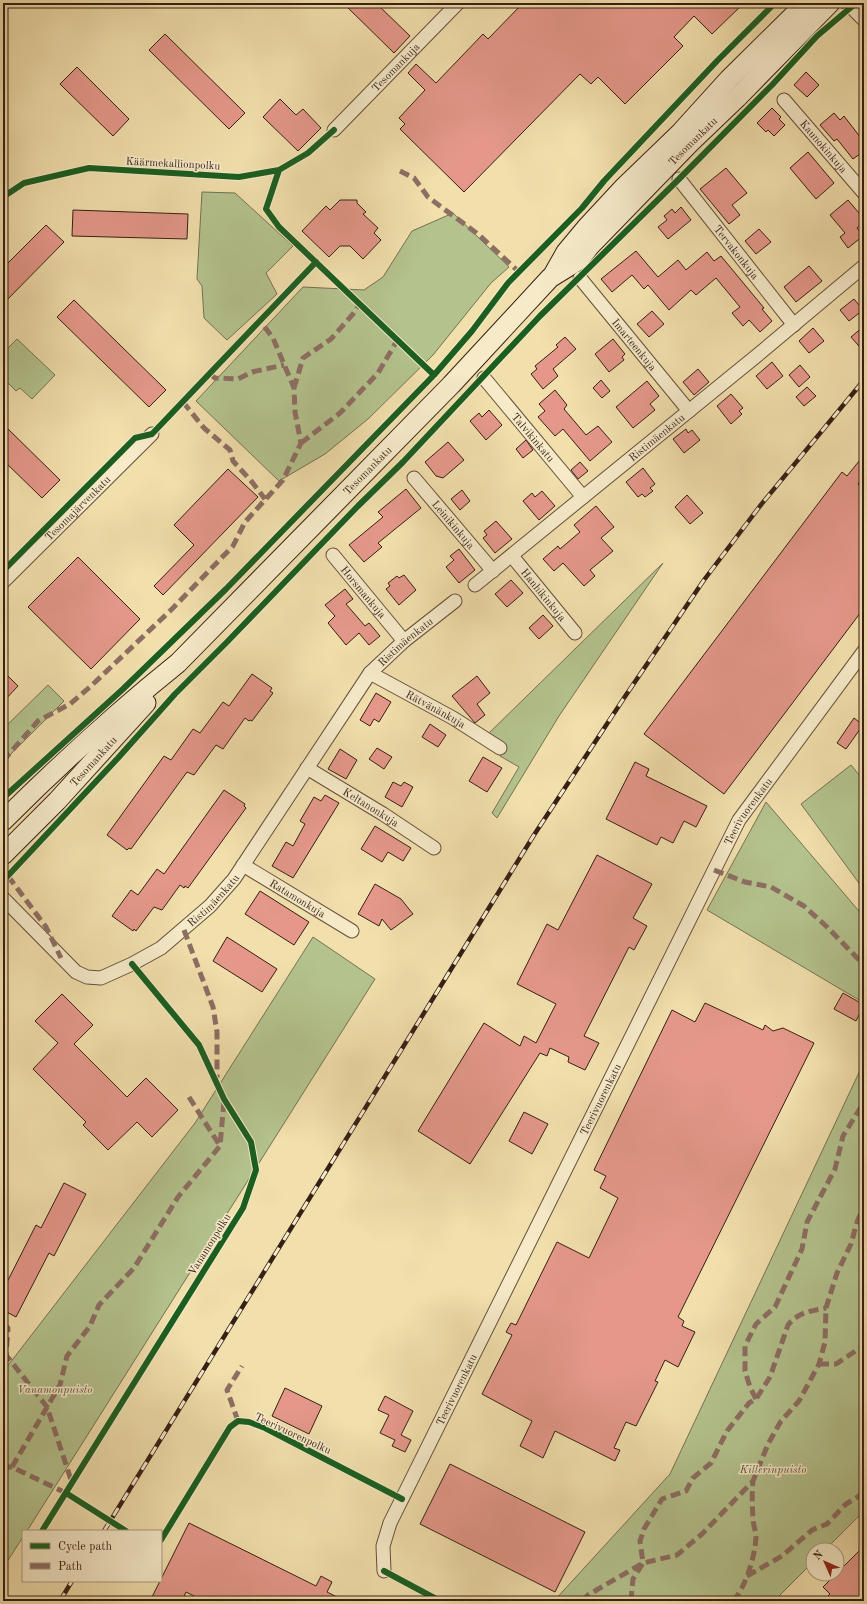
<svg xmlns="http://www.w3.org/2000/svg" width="867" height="1604" font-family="'Old Standard TT',serif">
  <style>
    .green { fill: #b4c38e; stroke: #757152 }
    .building { fill: #e5988a; stroke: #361f15 }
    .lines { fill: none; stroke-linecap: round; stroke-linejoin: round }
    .street-casing { stroke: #654f3b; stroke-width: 15 }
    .secondary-casing { stroke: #361f15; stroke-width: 21 }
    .street { stroke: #f6eac9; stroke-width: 13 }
    .secondary { stroke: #f6eac9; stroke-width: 19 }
    .rail-casing { stroke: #361f15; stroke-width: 4.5 }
    .rail { stroke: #f6eac9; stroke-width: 3; stroke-dasharray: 9; stroke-linecap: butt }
    .quiet { stroke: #8d6e63; stroke-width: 5; stroke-dasharray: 10 5; stroke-linecap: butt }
    .cycleway-casing { stroke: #f6eac9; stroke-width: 8 }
    .cycleway { stroke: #1b5e20; stroke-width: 6 }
    .labels { text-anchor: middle; stroke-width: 3; stroke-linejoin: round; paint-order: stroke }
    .street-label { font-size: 11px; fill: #361f15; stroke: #f6eac9 }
    .park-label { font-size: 11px; font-style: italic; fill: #5c5039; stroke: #f6eac9 }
  </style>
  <rect width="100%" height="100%" fill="#f1dfac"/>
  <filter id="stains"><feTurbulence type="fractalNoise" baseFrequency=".005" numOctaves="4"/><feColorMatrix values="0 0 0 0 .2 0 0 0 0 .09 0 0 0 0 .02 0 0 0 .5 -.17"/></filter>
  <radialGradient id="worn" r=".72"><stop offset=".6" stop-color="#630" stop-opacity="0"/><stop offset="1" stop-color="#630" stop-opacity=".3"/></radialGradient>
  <path class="green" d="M202,192L235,193L293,246L266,273L277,294L227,340L204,318L202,286L197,279Z
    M453,213L509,267L491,283L433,355L368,419L325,454L279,481L196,401L303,287L364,290L383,277L412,231Z
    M17,339L55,375L32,399L20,388L16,391L3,378V353Z
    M663,563L559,716L497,818L492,813L519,767L500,756L506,745L487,735Z
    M48,685L64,701L3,762V729Z
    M851,765L864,781V890L801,804Z
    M766,802L864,917V1003L707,910Z
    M313,937L375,979L27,1531H23V1537L3,1568V1372L195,1123Z
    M864,1062V1511L825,1550H813V1562L774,1601H554L670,1474Z"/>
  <path class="building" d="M343,3H376L410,36L394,53Z
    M523,3H744L712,34L694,16L674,37L683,46L625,104L598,77L591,84L580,74L464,192L400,129L405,124L399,118L425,90L408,73L416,64L436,83L483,34L488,39Z
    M165,34L245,113L229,129L149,50Z
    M77,67L129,119L113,136L60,84Z
    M806,72L819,85L807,97L794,85Z
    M280,99L296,115L303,109L321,128L298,151L263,117Z
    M772,108L781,117L779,119L785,125L774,136L768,130L766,132L757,123Z
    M834,113L840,120L844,116L864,142V151L853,159L837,139L834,141L820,125Z
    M808,152L834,183L816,199L790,168Z
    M726,168L747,193L732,205L740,215L729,224L700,189Z
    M340,200H357V203L366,212L363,214L378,228L374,233L381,240L363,259L350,246H340L329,257L302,231L326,206L330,210Z
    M848,200L864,219V222L857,228L863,236L848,248L840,237L845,233L830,215Z
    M681,207L691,220L668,239L658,227L667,220L664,216L672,209L675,213Z
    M73,210L188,214L187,239L72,236Z
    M46,225L64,242L3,304V268Z
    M759,229L771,242L756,254L745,241Z
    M636,251L658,277L678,260L686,270L707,252L714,261L721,256L764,308L762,309L772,321L760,332L749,320L743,326L732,313L740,307L716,278L696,295L691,290L669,310L648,285L644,289L632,275L612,292L601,279Z
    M809,266L822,281L796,302L784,287Z
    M854,299L863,310L849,321L840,310Z
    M74,300L166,390L149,407L57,317Z
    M652,311L664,324L649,337L637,324Z
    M864,326V352L851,337Z
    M813,328L824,341L809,353L799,341Z
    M565,337L576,349L553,369L558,376L543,389L531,374L537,369L535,366L558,347L556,345Z
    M613,339L625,354L622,357L624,360L609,372L595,354Z
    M772,362L783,376L767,389L756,376Z
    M800,365L810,377L799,387L789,375Z
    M698,369L709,382L694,395L683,382Z
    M601,380L610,391L602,398L593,388Z
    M647,381L659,396L650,404L655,410L633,428L616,407Z
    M807,387L816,396L804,406L796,397Z
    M555,390L567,405L564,409L586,435L598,426L612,442L590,461L563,429L555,436L538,417L545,411L539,404Z
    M731,394L743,408L739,411L742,414L731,424L717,406Z
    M489,410L502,425L486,440L470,421L479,413L482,417Z
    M3,424L60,480L42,498L3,460Z
    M686,429L688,433L692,430L700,440L684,453L673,439Z
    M526,440L533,450L523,458L516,449Z
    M448,442L464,460L443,478L436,476L425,462Z
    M864,455V476L858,484L864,489V608L724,794L644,734L842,472L847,476Z
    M580,462L588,471L578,479L571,470Z
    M643,468L655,484L650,488L653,491L645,497L642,494L638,497L626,482Z
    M228,469L258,497L163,595L154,586L194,545L174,525Z
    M406,489L421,508L378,543L382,547L364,562L349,545L383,517L378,512Z
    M462,490L470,501L460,510L451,499Z
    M542,491L555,506L539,520L523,501L532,493L535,497Z
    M687,495L703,513L690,524L675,507Z
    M596,506L614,527L601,538L613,551L590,570L595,576L584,586L563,563L554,571L543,559L558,546L560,549L580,532L574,525Z
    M496,521L512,539L495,553L483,538L487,535L484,531Z
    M459,549L475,570L459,583L446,567L454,560L450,556Z
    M78,557L140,619L91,669L28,607Z
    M404,575L416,590L399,605L386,589L390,586L388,583L397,576L399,578Z
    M511,580L523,593L507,607L495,594Z
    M345,589L353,599L346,604L365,626L369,623L380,636L369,645L359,633L346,645L328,623L335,616L325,605Z
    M543,615L553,626L539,639L529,628Z
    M3,671L18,686L3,702Z
    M252,674L272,688L270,691L273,693L252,721L250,720L249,721L245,718L223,749L216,745L194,775L187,772L131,849L129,848L127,850L107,835L164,756L171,760L193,729L200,733L223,702L229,706Z
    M477,676L490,693L477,704L485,715L475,723L452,696Z
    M376,693L391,702L379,722L374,719L370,726L360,720Z
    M854,718L863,725L846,749L837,743Z
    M430,724L446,735L438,747L422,737Z
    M377,748L392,757L384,769L369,759Z
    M340,749L357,760L346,779L328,769Z
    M483,757L502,768L487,792L469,781Z
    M635,762L649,769L646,776L707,806L696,827L684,821L673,843L661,837L657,845L606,819Z
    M393,782L401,786L404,782L413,787L402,807L385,797Z
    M224,790L245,804L244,806L246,808L188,888L185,886L184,888L180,885L162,910L154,907L136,931L134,929L133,931L112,916L131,890L138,895L157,869L164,874Z
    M325,795L339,803L293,878L272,866L286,842L293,846L305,824L300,821L314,797L321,801Z
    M375,826L411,848L403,861L388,852L382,862L361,849Z
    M597,855L652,884L633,918L647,926L634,950L629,947L584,1036L599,1043L585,1070L568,1062L569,1057L550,1048L547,1056L540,1053L470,1164L418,1131L484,1023L520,1046L524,1036L536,1043L556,1004L517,984L547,924L558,930Z
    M375,884L401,899L413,914L391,930L382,919L379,926L358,914Z
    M260,891L309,922L294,945L245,914Z
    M227,937L277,969L262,992L213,961Z
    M843,993L864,1005L856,1021L834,1009Z
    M62,994L93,1025L74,1044L127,1097L146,1078L178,1110L152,1137L137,1122L108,1150L83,1125L86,1122L33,1069L58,1043L35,1021Z
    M705,1003L763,1030L765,1025L773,1031L783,1028L814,1043L678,1317L684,1321L682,1326L695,1332L678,1367L665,1360L655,1381L658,1382L636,1426L626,1422L614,1448L620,1450L615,1461L555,1431L543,1458L520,1446L532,1421L482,1394L512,1335L506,1332L511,1323L516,1325L557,1242L589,1258L618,1198L600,1188L606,1176L594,1170L672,1010L695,1022Z
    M524,1112L548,1124L532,1154L509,1141Z
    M64,1183L86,1194L54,1256L49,1253L16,1317L3,1310V1290L36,1225L41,1228Z
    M285,1388L322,1406L309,1434L272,1416Z
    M385,1396L413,1411L401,1435L411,1440L405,1452L392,1446L395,1440L380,1433L389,1415L378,1410Z
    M450,1464L585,1532L555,1592L420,1524Z
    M189,1523L316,1586L321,1576L332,1582L327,1592L345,1601H204L186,1592L182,1601H150Z
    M864,1546V1601H823L830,1594L823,1587Z"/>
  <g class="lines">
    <defs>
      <g id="street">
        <path d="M847,3L864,20"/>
        <path id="s1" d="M784,100L864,193"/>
        <path id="s2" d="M334,130L458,3"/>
        <path id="s3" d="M679,179L794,325"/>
        <path id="s4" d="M580,278L689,411"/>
        <path id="s5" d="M484,378L583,497"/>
        <path id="s6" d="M414,478L493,571"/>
        <path id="s7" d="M333,555L404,641"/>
        <path id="s8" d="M512,556L575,633"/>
        <path id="s9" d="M3,582L152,434"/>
        <path id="s10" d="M475,585L760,353L864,266"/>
        <path id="s11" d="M370,673L453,718L500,748"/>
        <path id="s12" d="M307,768L383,814L434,848"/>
        <path id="s13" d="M243,865L352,931"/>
        <path id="s14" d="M3,898L76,972L87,977L101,978L132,964L161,948L210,906L234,879L370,673L404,641L455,601"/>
        <path id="s15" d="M384,1571L383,1546L390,1523L739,820L864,651"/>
      </g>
      <g id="secondary">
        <path d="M553,275L566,252L586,228L625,186L681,132L729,79L806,3"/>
        <path id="s16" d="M3,821C58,766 117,712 178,663L451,385L550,278L579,260L590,246L690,143L737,98L830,3"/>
        <path id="s17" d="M3,855L57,801L146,703"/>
      </g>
    </defs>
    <use href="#street" class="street-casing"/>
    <use href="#secondary" class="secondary-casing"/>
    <use href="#street" class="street"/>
    <use href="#secondary" class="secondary"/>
    <defs>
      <path id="rail" d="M104,1531L534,835L624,698L704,580L760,506L864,380
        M60,1601L72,1581"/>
    </defs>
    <use href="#rail" class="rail-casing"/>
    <use href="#rail" class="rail"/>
    <path class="quiet" d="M400,171L414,178L428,197L479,235L519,272
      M210,374L215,378L238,379L252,372L284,365
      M294,388L303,358L331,339L353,314L360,303
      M183,402L204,428L230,450L233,461L252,482L265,499
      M301,443L340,413L378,373L398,339
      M3,761L38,721L70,704L91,686L172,609L233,546L245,522L283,480L301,443L295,412L294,388L273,338L260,321
      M714,870L745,882L771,887L804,906L827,927L864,965
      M8,876L46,927L61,958
      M184,930L213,1007L217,1032V1078
      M189,1097L220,1146
      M3,1325L8,1328L6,1355L47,1407L72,1483
      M819,1364H836L860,1348H864
      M756,1399L750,1387L745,1371V1346L756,1324L775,1307L802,1249L807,1222L835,1169L843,1136L864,1102
      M238,1421L227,1390L242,1366
      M3,1467H12
      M66,1493L12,1467L60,1385L67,1356L90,1326L99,1305L134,1268L178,1197L220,1146L224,1101
      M747,1576L782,1556L812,1530L827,1524L846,1504L864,1493
      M582,1601L588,1595L643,1563L677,1555L702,1534L753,1481L768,1444L781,1421L799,1401L819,1364L825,1342L826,1308L837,1273L851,1244L857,1222L864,1206
      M631,1601L633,1579L643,1563L640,1541L644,1529L662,1499L686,1491L693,1478L711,1463L727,1431L749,1403L756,1399L770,1377L788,1325C798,1312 811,1311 826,1308
      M733,1601C746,1587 755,1556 756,1537C756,1531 753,1525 753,1518C752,1506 752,1493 753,1481"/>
    <defs>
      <path id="cycleway" d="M279,170L266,209L279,227L434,375
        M3,197L24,183L89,168L239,177L279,170L308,153L334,130
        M3,571L135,438L152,434L316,262
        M3,798L123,689L226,589L434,375L472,331L508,283L582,208L604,181L717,61L775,3
        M3,881L118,758L175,694L227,642L358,506L403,462L540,316L679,179L772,85L817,36L856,3
        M66,1493L126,1531
        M42,1531L243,1208L256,1170L251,1142L224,1099L199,1045L132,964
        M161,1540L230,1427L238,1421L249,1422L265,1428L402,1499
        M384,1571L440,1601"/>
    </defs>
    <use href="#cycleway" class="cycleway-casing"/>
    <use href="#cycleway" class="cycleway"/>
  </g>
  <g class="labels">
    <g class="street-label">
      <text dy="4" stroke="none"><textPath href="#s2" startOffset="88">Tesomankuja</textPath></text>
      <text dy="4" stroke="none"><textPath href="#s16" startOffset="970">Tesomankatu</textPath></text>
      <text dy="4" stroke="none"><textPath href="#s1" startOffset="61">Kaunokinkuja</textPath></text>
      <text transform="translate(173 163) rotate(3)" y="4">Käärmekallionpolku</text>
      <text dy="4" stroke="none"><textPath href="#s3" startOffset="93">Tervakonkuja</textPath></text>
      <text dy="4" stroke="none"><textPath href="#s4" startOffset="86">Imarteenkuja</textPath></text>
      <text dy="4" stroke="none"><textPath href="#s10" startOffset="234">Ristimäenkatu</textPath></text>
      <text dy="4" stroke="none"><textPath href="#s5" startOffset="77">Talvikinkatu</textPath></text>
      <text dy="4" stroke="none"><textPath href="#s16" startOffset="506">Tesomankatu</textPath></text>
      <text dy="4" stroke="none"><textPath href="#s9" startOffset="105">Tesomajärvenkatu</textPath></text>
      <text dy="4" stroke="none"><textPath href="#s6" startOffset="61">Leinikinkuja</textPath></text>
      <text dy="4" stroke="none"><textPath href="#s7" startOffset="48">Horsmankuja</textPath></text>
      <text dy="4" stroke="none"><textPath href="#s8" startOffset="50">Hanhikinkuja</textPath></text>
      <text dy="4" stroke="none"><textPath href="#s14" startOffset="592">Ristimäenkatu</textPath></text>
      <text dy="4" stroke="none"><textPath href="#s11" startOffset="75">Rätvänänkuja</textPath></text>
      <text dy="4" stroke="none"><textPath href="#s17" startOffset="130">Tesomankatu</textPath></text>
      <text dy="4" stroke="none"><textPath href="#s12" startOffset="75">Keltanonkuja</textPath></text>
      <text dy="4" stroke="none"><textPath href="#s15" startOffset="846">Teerivuorenkatu</textPath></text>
      <text dy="4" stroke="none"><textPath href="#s13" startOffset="64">Ratamonkuja</textPath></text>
      <text dy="4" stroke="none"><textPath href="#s14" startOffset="268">Ristimäenkatu</textPath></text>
      <text dy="4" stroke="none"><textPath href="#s15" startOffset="522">Teerivuorenkatu</textPath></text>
      <text transform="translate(209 1244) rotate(-58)" y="4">Vanamonpolku</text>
      <text dy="4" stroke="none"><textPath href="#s15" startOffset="198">Teerivuorenkatu</textPath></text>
      <text transform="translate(293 1433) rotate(25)" y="4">Teerivuorenpolku</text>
    </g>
    <g class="park-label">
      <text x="55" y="1393">Vanamonpuisto</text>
      <text x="773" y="1473">Killerinpuisto</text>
    </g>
  </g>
  <rect width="867" height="1604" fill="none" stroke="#f1dfac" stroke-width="16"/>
  <rect x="4" y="4" width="859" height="1596" fill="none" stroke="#361f15" stroke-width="2"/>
  <rect x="8" y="8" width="851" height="1588" fill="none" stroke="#361f15"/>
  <rect x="22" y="1530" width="140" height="52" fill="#f6eac9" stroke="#a99981"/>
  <rect x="30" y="1543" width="20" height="6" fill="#1b5e20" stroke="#a99981"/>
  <text x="58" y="1550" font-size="12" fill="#361f15">Cycle path</text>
  <rect x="30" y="1563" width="20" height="6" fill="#8d6e63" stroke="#a99981"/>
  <text x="58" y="1570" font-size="12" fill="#361f15">Path</text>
  <g transform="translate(825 1562) rotate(315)"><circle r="19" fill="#f6eac9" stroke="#a99981"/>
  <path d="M0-3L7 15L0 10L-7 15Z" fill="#8f2418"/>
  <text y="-6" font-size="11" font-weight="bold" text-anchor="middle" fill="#361f15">N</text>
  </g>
  <rect width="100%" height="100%" filter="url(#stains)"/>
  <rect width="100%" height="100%" fill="url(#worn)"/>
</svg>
